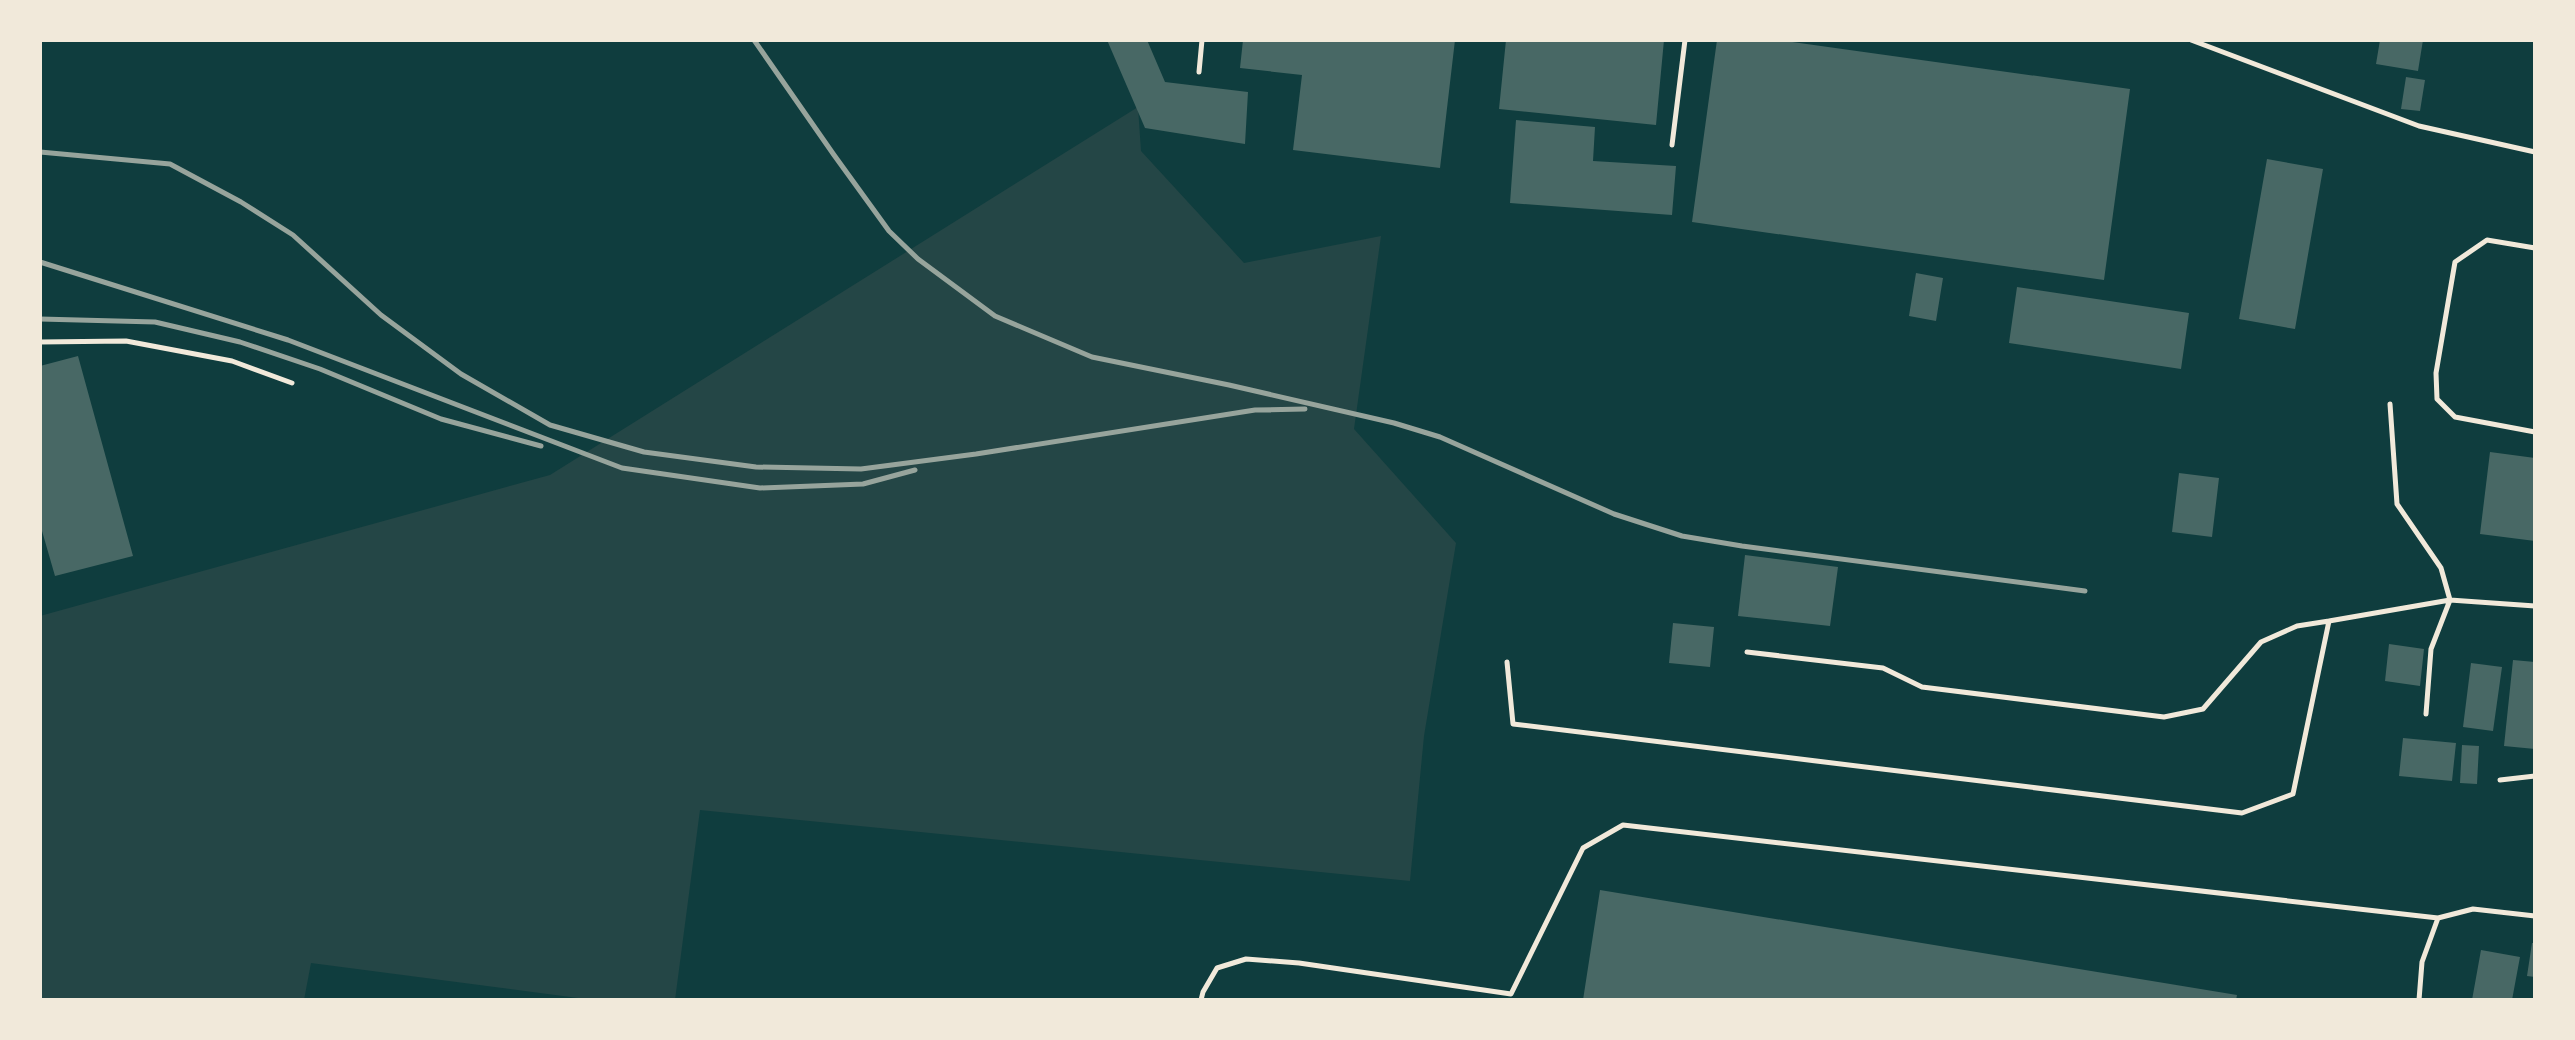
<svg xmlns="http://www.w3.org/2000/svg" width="2575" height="1040" viewBox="0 0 2575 1040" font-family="'Times New Roman',serif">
  <rect width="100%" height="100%" fill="#0f3d3e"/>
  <path fill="#244646" d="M1138,107l3,44 103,112 137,-27 -27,193 102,114 -32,193 -14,145 -710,-71 -25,190h-82l-282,-37 -7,37h-264v-384l510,-141z"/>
  <path fill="#486865" d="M1107,40h40l18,42 83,10 -3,52 -100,-16z
    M1243,40h212l-15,128 -147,-18 9,-75 -62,-7z
    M1506,40h158l-8,85 -157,-16z
    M1717,40h61l352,49 -26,191 -412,-58z
    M2380,40h43l-5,31 -42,-7z
    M2406,77l19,3 -5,31 -19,-2z
    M1516,120l79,7 -2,34 83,5 -4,49 -162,-12z
    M2267,159l56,10 -28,160 -56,-10z
    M1916,273l27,5 -7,43 -27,-5z
    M2017,287l172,26 -8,56 -172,-26z
    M78,356l55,200 -78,20 -15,-52v-158z
    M2490,452l45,6v83l-55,-7z
    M2179,473l40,5 -7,59 -40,-5z
    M1745,555l93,12 -8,59 -92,-10z
    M1673,623l41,4 -4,40 -41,-4z
    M2389,644l35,5 -4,37 -35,-5z
    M2513,660l22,2v87l-31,-3z
    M2471,663l31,4 -9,64 -30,-4z
    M2403,738l53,5 -4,38 -53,-5z
    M2462,745l17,1 -2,38 -17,-1z
    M1600,890l637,105 -1,5h-653z
    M2532,943h3v34l-8,-1z
    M2481,950l39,7 -8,43h-40z"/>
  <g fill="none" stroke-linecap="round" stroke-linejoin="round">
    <path stroke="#f1e9da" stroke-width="5" d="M2191,40l228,86 116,26
      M1199,72l3,-32
      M1672,145l13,-105
      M2535,248l-48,-8 -32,22 -19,111 1,26 18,18 80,15
      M40,342l86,-1 106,20 60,22
      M2390,404l7,100 44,64 9,32 -19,49 -5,65
      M1747,652l136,16 39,19 242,30 39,-8 58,-67 36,-16 32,-5
      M1507,662l6,62 729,89 51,-19 36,-173 121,-21 85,6
      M2500,780l35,-4
      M1201,1000l2,-8 14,-24 29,-9 53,4 212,31 72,-146 40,-23 815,93 35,-9 62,7
      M2419,1000l3,-38 16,-44"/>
    <path stroke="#97a49c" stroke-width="5" d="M754,40l80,115 55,76 29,28 77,57 97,41 137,28 165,38 46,14 174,77 68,22 60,10 343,45
      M40,152l130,12 71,38 52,33 88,80 80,59 89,51 94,27 112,15 105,2 115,-15 279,-44 50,-1
      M40,262l248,78 334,128 138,20 103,-4 52,-14
      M40,319l115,3 85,20 80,27 121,50 100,27"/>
  </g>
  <rect width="2575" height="1040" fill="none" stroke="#f1e9da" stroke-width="84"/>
</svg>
